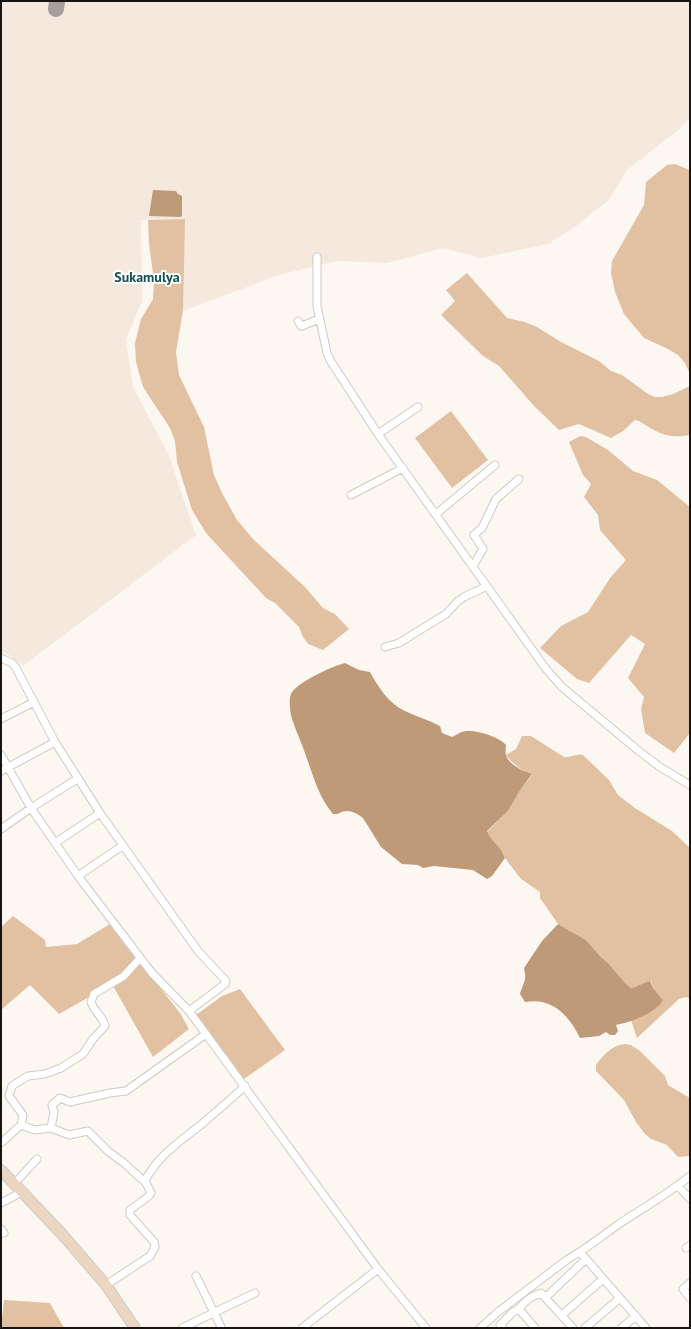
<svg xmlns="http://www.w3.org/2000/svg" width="691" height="1329" viewBox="0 0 691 1329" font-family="'PT Sans',sans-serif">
  <rect width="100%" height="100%" fill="#fdf7f2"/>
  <path fill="#f5e9de" d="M1,1h689v117l-13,13 -50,39 -18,30 -33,26 -28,18 -66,14 -39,-10 -56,15 -51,-2 -57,14 -96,36 -1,-34 3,-58 -44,1 1,81 -16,39 7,47 36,69 27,79 -173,131 -14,-11 -8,-3z"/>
  <path fill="#e2c1a2" d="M675,164l15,6v204l-5,-11 -7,-8 -10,-6 -24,-11 -20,-24 -9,-22 -4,-19 1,-12 32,-56 2,-23 21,-17z
    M185,219l-2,92 -7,41 3,23 25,52 10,48 8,18 15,27 17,20 51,47 18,21 12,6 14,15 -26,21 -15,-6 -5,-7 -4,-10 -24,-24 -9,-5 -60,-65 -14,-23 -15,-48 -2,-21 -5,-13 -27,-41 -7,-25 -1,-19 6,-24 12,-20 1,-18 -5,-37 -1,-24z
    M467,273l40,45 18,4 12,5 24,15 38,19 12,10 11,4 26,19 7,3h7l11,-3 17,-8v49c-23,4 -32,-2 -51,-14l-4,-1 -12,11 -12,7 -32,-14 -20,6 -25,-24 -35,-40 -16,-10 -42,-41 14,-14 -9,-11z
    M451,411l37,49 -36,28 -37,-50z
    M580,436l6,1 22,13 25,21 24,9 33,27v226l-16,20 -29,-20 -4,-24 3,-12 -16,-19 17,-34 -14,-9 -42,48 -12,-4 -37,-31 21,-22 27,-14 22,-34 16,-18 -26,-30 -2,-15 -14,-18 7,-13 -8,-9 -14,-33z
    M522,736h9l33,21c7,1 13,-4 19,-2l26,25 9,15 17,13 37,23 18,17v152l-3,-3 -8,2 -42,39 -6,-18 12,-4 20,-16 -10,-12 -2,-7c-8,1 -13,6 -20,7l-6,-5 -16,-19 -8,-7 -15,-17 -28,-16 -18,-26v-6l-19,-13 -16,-21 -2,-5 -14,-16 -2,-5 21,-21 11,-19 13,-17c-12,-6 -17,-9 -26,-20l10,-6z
    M13,916l32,24 1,7 31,-3 33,-20 70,89 9,16 -36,28 -41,-73 -53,30 -29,-29 -29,25v-83z
    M240,989l45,61 -41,29 -48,-64 26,-19z
    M625,1044l6,1 9,6 25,25 3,9 22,13v57l-1,1 -11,1 -11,-12 -16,-6 -6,-5 -9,-12 -12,-22 -28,-29v-6c7,-10 16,-20 29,-21z
    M4,1300l46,3 14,25h-63z"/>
  <path fill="#be9a79" d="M153,190l23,1 2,3 4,2v20l-2,1 -31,-1z
    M345,663l14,7 11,2c9,16 18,31 35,39 12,6 24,9 35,15l2,7 10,4c4,-2 10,-6 15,-6 10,-1 33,6 39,14 0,2 -1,7 0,10 3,10 17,16 26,19l-13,18 -11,19 -21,20c4,11 15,16 18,27l-13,18 -5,3 -14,-9 -39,-4 -11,2 -5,-3 -16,-1 -21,-17 -18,-29c-8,-6 -16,-10 -25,-4h-5c-14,-16 -20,-39 -27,-58 -4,-12 -10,-25 -14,-37 -2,-7 -4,-22 0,-27 8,-11 41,-26 53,-29z
    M558,924l28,16 15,17 8,7 16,19 6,5c7,-1 12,-6 19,-7l3,7 10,12c-8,14 -32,22 -47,25l2,6 -3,4h-5l-4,-3 -7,4 -19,2c-11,-22 -27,-41 -55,-36l-5,-8c1,-5 5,-12 5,-16 1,-3 -1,-7 -1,-10l18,-27z"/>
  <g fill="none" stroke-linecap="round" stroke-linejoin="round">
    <path stroke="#a5a09d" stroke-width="16" d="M56,9l1,-8"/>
    <defs>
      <path id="street" d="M317,257v49l10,47 3,7 48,74 168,235 16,18 78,65 20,15 30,18
        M298,321l3,5h1l17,-7
        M378,434l40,-27
        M351,495l52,-27
        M436,514l59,-49
        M473,566l10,-17 -9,-14 8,-7 14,-29 23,-20
        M385,647l14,-4 47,-29 11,-12 7,-5 23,-11
        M1,658l11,5 4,5 39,74 45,71 98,138 28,30 -1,3 -36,27
        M1,719l33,-17
        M1,755l30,53 47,68 74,97 37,38 189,258 48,59
        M1,771l54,-29
        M1,829l30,-21 46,-29
        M55,843l45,-30
        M78,876l44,-30
        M21,1125l14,5 16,-2 18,7 19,-4 21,21 15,11 22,20
        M51,1128l3,-16 -2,-7 8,-7 10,4 40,-9 16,-2 80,-57
        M1,1143l20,-18 2,-10 -14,-19 3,-10 16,-10 17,-2 16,-6 22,-14 10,-15 12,-13c-3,-12 -10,-12 -14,-24l3,-8 30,-18 16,-18
        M14,1184l23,-25
        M678,1186l12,13
        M1,1203l21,-11
        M1,1229l3,4
        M686,1248l4,-3
        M580,1252l66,76
        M196,1276l25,51
        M690,1283l-7,6 7,9
        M106,1285l44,-29 5,-9 -1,-5 -24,-27v-5l19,-14 2,-3 -6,-12c12,-25 37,-41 58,-58 14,-12 28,-24 42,-37
        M546,1297l40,-38
        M562,1315l41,-36
        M182,1328l73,-35
        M302,1328l76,-59
        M480,1328l18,-16 70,-53c18,-10 34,-23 51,-35 24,-16 49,-30 71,-48
        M503,1328l-3,-3 13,-13 6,-3
        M535,1328l-16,-19c5,-8 13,-13 22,-16l32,35
        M585,1328l35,-30
        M621,1328l15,-12"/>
      <path id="secondary" d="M1,1170l60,63 45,52 29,43"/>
    </defs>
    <use href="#street" stroke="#d0cac5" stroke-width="9"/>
    <use href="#secondary" stroke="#d0cac5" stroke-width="12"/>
    <use href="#street" stroke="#fff" stroke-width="7"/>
    <use href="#secondary" stroke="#ebd7c1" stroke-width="10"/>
  </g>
  <g text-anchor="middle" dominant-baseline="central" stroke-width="4" stroke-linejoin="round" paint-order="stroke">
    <g font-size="14" font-weight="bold" fill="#13504f" stroke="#fff">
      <text x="147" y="277">Sukamulya</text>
    </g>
  </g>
  <rect width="691" height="1329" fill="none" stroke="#171513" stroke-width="4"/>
</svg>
